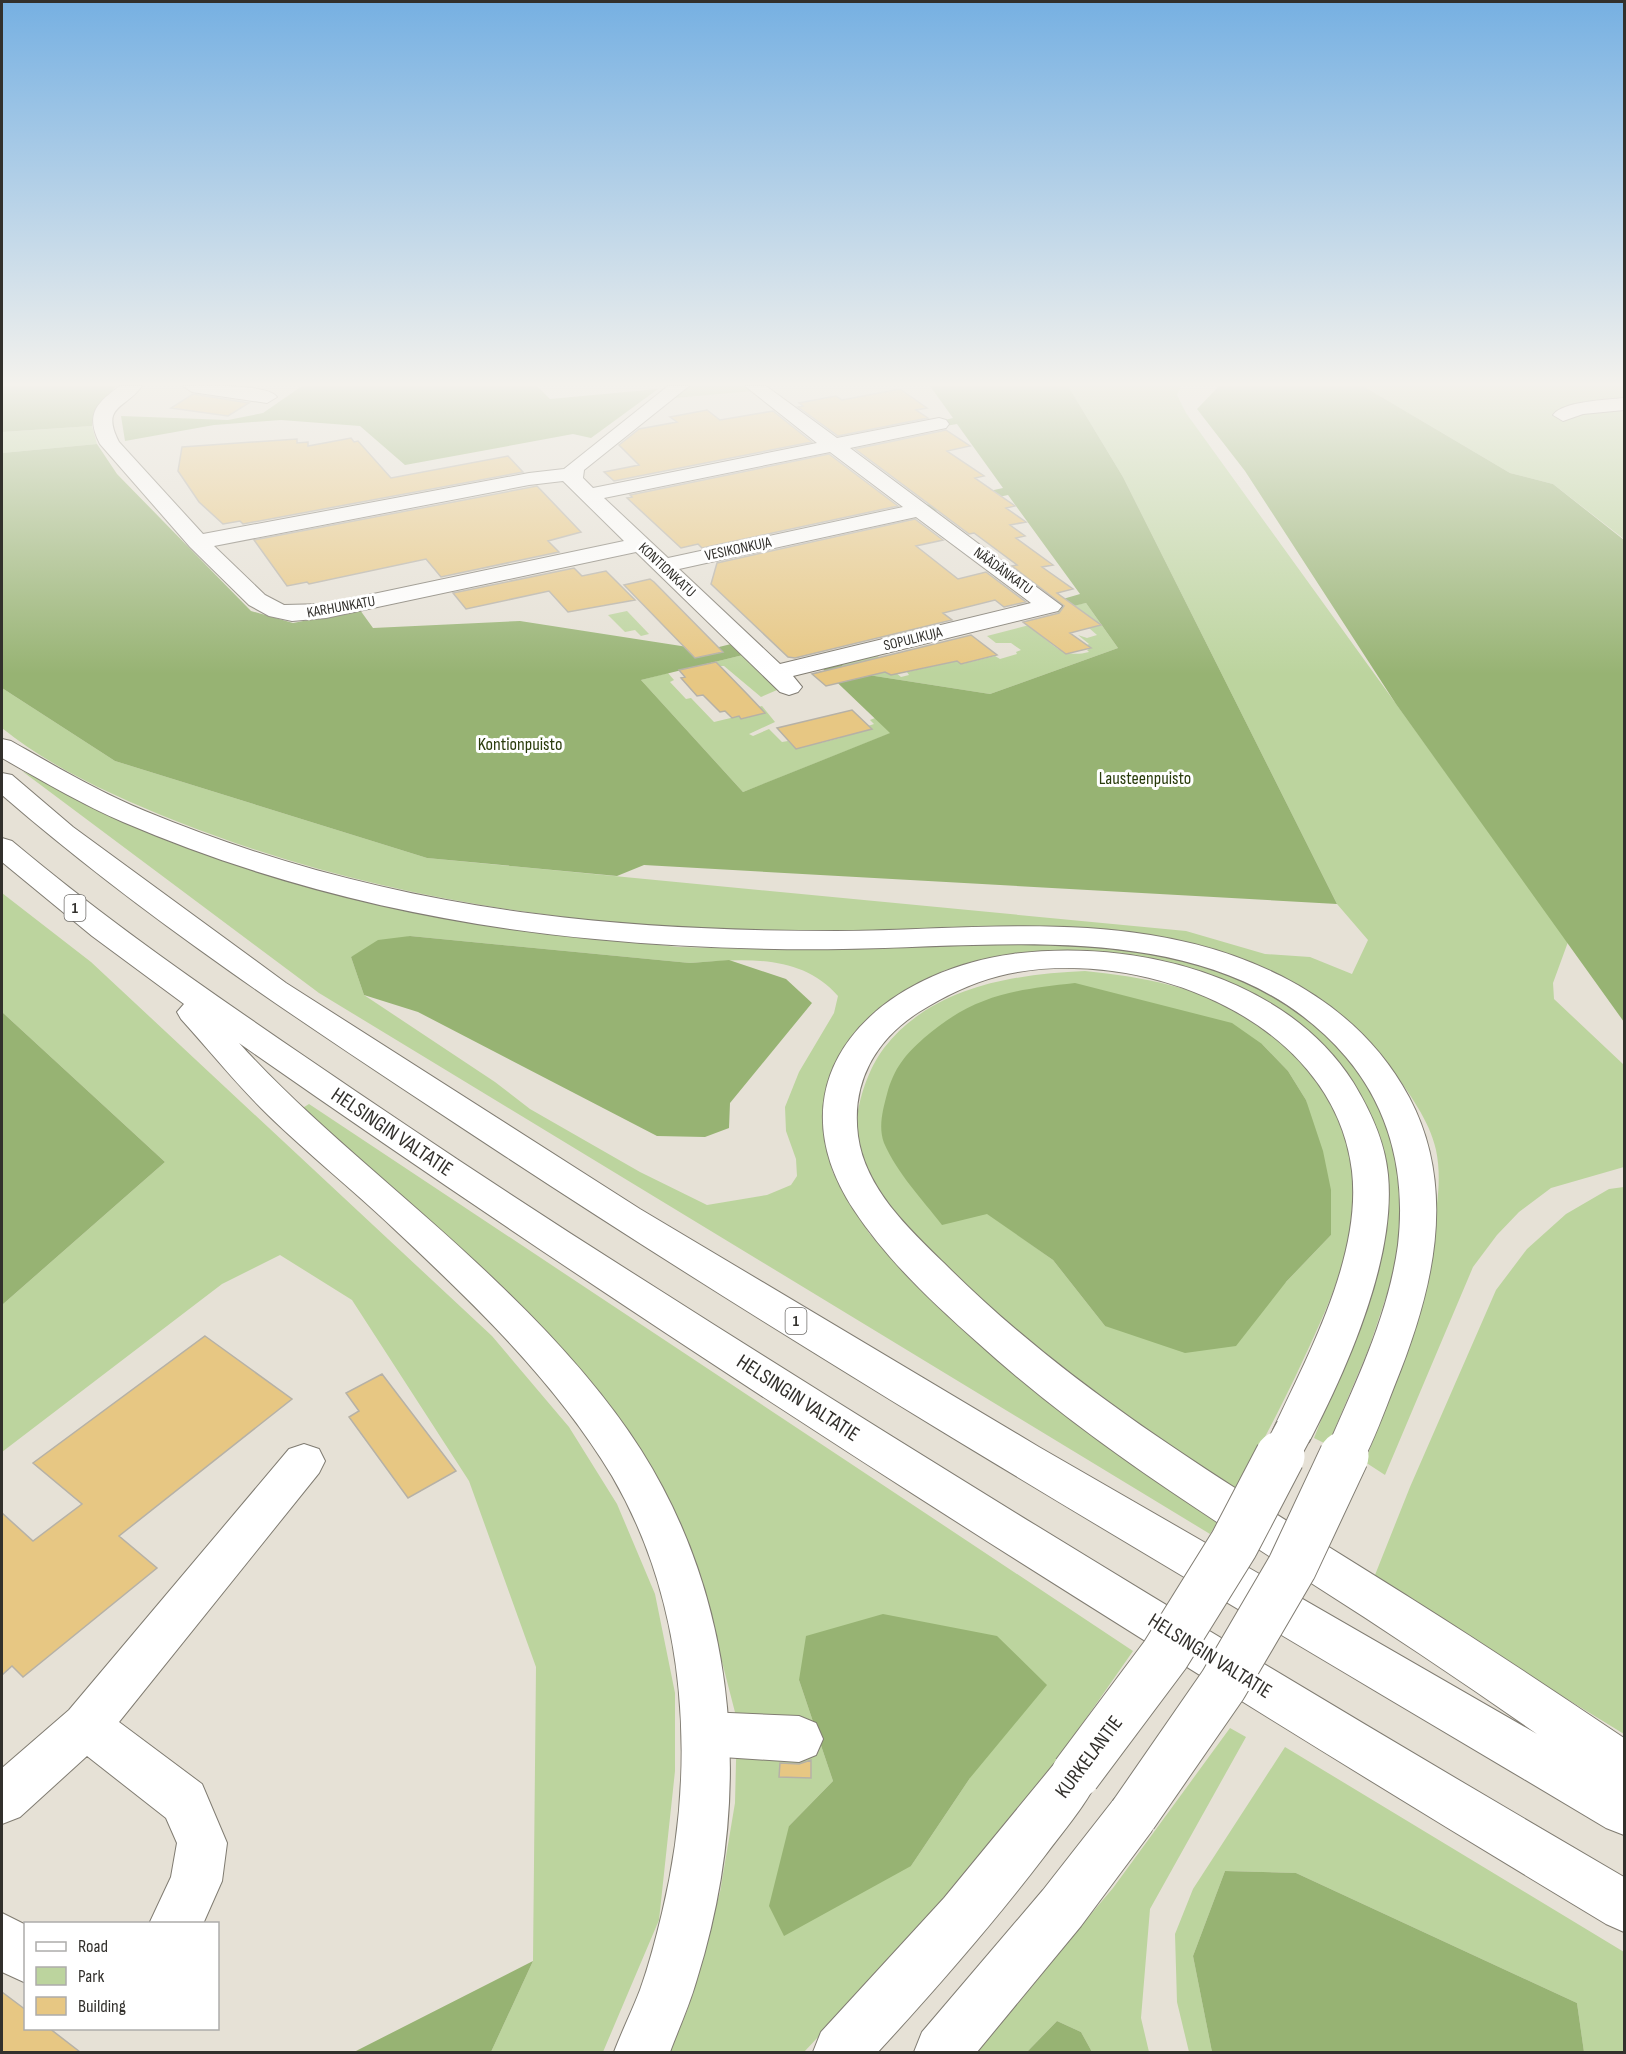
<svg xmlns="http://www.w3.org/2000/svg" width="1626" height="2054" viewBox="0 0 1626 2054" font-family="'Sofia Sans Condensed',sans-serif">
  <rect width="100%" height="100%" fill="#e6e1d6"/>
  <path fill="#bcd49e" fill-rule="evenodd" d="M688,386h56l9,5 -79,7z
    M1068,386h113l-4,9 9,18 382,529 -15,41 1,16 70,66v102l-73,21 -32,24 -22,23 -24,32 -88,208 -20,-13c29,-77 54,-145 67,-227 5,-28 10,-56 4,-85 -6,-29 -28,-58 -45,-82 -27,-38 -60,-64 -100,-86 -128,-69 -267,-55 -407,-52 -96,1 -190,0 -285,-9 -145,-15 -287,-46 -423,-100 -60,-24 -123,-52 -174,-93v-40l113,73 312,97 759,73 79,23 45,3 42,17 16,-34 -31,-36 -214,-427z
    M1363,386h261v153l-71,-55 -43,-11z
    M92,426l5,18 -95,9v-21z
    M1059,603l6,4 21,-4 32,45 -128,46 -141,-22 -9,-9 35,-9 4,3 -13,4 13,12h17l5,4 8,-2 -2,-3 50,-11 5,3 33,-8 5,3 17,-5 -1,-2 5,-2 -10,-7h-15l-9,-7 65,-17 -19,10c21,16 29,30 56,23l-2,-2 4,-2 -4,-3 2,-1 -11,-9 9,3 10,-3 -8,-7 12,-3 -16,-12 -25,1 -8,-5z
    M627,611l1,1 21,22 -8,2 -6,-6 -10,2 -17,-17z
    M743,655l34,35 -16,7 -37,-31h-11l-3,-3z
    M668,673l6,7 -4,2 16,17 5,-1 23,24 25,-6 2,3 12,-3 1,-8 8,-2 13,16 -26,12 4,2 16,-7 13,13 6,-1 8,8 11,-3 9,-7 4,4 20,-5 8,-7 3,3 20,-5 -3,-3 6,-2 -4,-4 5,-2 16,15 -148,59 -102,-112z
    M22,771l89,43 106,44 83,25 236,49 142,15 137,3 248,-8 116,15 58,19 43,22 74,59 40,66 12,88 -12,62 -25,75 -41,97 -14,-7 39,-98 22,-215 -17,-34 -26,-34 -153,-91 -194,-5 -40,9 -32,17 -82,87 -8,30 1,28 9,41 36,60 44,50 132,110 174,127 -9,14 -891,-541zM410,936l280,27c52,-4 111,-10 148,33l-4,17 -35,59 -14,35 1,24 10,28 1,17 -6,9 -24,10 -60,10 -67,-33 -110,-63 -35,-27 -131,-87 -13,-38z
    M2,893l89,69 401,374 77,91 48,77 38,90 20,99v78l-16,149 -56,132h-112l42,-91 3,-294 -67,-186 -117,-181 -72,-45 -58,29 -220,168v-147l163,-143 -163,-150z
    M1085,971c80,8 160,26 216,89 17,19 34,40 44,63 4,8 4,18 6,27 14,74 -16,142 -47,208 -21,46 -44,89 -68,133 -68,-44 -139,-88 -201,-141 -22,-19 -42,-39 -64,-58 -41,-38 -102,-92 -113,-150 -6,-28 9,-72 26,-94 47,-61 129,-74 201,-77zM1262,1044l26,27 18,29 25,135 -45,47 -181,44 -52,-66 -66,-47z
    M309,1104l824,547 -140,201 -189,200h-135l18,-41 33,-119 15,-89 2,-83 -34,-132 -43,-100 -359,-379zM799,1680l171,98 -59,88 -122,-40 44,-45z
    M1624,1187v547l-251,-154 37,-93 86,-197 31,-41 39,-35 43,-25z
    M1230,1728l16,9 -96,172 -9,109 8,34h-57l-11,-20 -24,-11 -30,31h-53l139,-164z
    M1285,1747l339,205v100h-40l-7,-49 -281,-130 -71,-2 -32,85 19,96h-23l-12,-50 -2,-68 18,-45z"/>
  <path fill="#97b373" d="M2,386h114l-22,28 -2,12 -90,6z
    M302,386h235l13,13 108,-10 -67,49 -18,-4 -168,31 -45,-39 -79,-6 -67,5 -89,16 -4,-25 107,4 35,-7z
    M930,386h138l55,91 214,427 -693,-39 -27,11 -190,-18 -312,-97 -113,-73v-235l95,-9 20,30 134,137 42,12 67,-13 13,18 147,-7 187,29 24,-6 12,11 -102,25 102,112 147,-59 -69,-66 19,-4 9,9 141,22 128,-46 -32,-45 -21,5 -9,-7 24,-7 -72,-99 -74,16 -8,-6 77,-17 -46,-64 -23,4 -7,-4 26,-6z
    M1219,386h144l147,87 43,11 71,56v482l-228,-318 -151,-233 -48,-62z
    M410,936l280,27 39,-3 57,19 26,24 -82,100 -1,25 -24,9 -48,-1 -239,-124 -54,-17 -13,-38 27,-17z
    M1075,983l157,40 30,21 26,27 18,29 17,51 8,39v45l-45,47 -50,64 -51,7 -80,-27 -52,-66 -66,-46 -45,11c-20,-26 -45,-52 -58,-82 -6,-16 -1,-34 3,-49 7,-26 18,-39 37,-56 50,-43 88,-48 151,-55z
    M2,1012l163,150 -163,143z
    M883,1614l114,22 50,49 -77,93 -59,88 -127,70 -15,-30 20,-80 44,-45 -34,-101 7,-44z
    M1225,1871l71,2 281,130 7,49h-372l-19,-96z
    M533,1961l-42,91h-137z
    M1057,2021l24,11 11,20h-65z"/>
  <path fill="#e7c783" stroke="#b6b1a6" stroke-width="1.5" d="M900,389l27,19 -11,2 12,8 -90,18 -40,-29 5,-1 -4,-3 37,-7 6,4z
    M193,394l56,9 -21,13 -57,-8z
    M707,410l13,10 53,-9 39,31 -198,39 -10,-9 35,-7 -20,-20 20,-16 38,-7 -7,-5z
    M946,430l24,16 -23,5 37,25 -9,2 40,28 -9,2 20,14 -16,3 15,11 -9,2 37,27 -11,2 31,22 -16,4 44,32 -31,8 21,15 -25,6 -43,-32 36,-9 5,-7 -52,-40 5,-1 -43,-32 -5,1 -114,-85z
    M351,438l3,4 4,-1 33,37 117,-22 15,16 -280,52 -3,-3 -17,3 -24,-22 -21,-31 4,-24 115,-8v4l11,-1v4z
    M829,454l69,52 -196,42 -4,-4 -17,4 -54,-50 5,-1 -2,-2z
    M537,486l44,46 -33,9 11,11 -118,25 -15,-18 -117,25 -2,-2 -20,4 -33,-46z
    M915,519l28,21 -27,6 42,33 28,-7 40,30 -22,5 -9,-7 -52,13 9,7 -157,38 -7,-1 -77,-73 6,-21z
    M574,568l8,8 24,-5 29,29 -67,12 -19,-21 -83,18 -13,-16z
    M650,579l4,3 69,70 -28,6 -71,-73z
    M971,635l26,20 -36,9 -4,-3 -66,14 -6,-3 -59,14 -14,-12z
    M716,662l33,34 16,17 -24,6 -2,-3 -7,2 -7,-7 -5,1 -17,-17 -6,1 -16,-18 4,-1 -6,-7z
    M852,710l20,19 -76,20 -19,-21z
    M205,1336l87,63 -173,137 38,32 -134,109 -11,-11 -10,9v-162l31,28 49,-37 -49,-41z
    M382,1374l74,97 -48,27 -59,-81 10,-6 -13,-18z
    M811,1760v18l-32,-1 1,-14 19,1z
    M2,1992l24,18v18h23l31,24h-78z"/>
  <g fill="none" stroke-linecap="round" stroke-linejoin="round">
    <defs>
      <path id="minor" d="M120,386h22c-16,23 -42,19 -23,56l84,92 326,-61 35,-4 104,-83h21l-105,84 -1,8 10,10 224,-45 -72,-57h21l71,52 102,-20 7,2 3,4 -3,4 -96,20 212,158 -4,5 -265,65 9,11 -4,5 -9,3 -9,-3 -144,-140 -310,66 -34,3 -23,-5 -20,-11 -59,-58 -90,-103c-15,-29 -4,-41 20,-58zM830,452l73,55 -235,51 -64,-60zM563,481l61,60 -298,63 -42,1 -19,-10 -51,-49 315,-61zM916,517l115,86 -251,61 -101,-95z
        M183,386c18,0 84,-3 94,11l-10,6 -75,-11z
        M1624,398v12l-41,4 -20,7 -10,-6c10,-14 54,-15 71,-17z
        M304,1444l15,5 6,12 -6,12 -200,249 83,62 25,59 -5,38 -19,43h-54l22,-47 6,-34 -11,-25 -79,-62 -67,61 -18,7v-56l67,-58 220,-261z
        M707,1712l92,4 17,7 7,16 -7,16 -17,7 -92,-6 -17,-6 -7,-16 7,-16z
        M2,1913l24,12v58l-24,-11z"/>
      <path id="highway" d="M2,739l9,2c44,25 88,51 134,70 125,52 257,86 391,103 99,13 200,17 301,17 148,-1 306,-25 444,45 55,28 99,67 128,121 50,94 23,197 -15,290 -10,26 -20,53 -33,78l-15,5 -15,-5 -6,-12c29,-67 63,-135 73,-208 8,-69 -7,-135 -52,-188 -122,-143 -337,-110 -503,-108 -83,1 -166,-2 -248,-10 -161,-15 -323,-53 -472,-117 -42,-18 -82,-42 -121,-64z
        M2,773l10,2 61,52 213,156 354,226 399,238 498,287c-74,-52 -149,-102 -226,-151 -115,-74 -232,-148 -334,-241 -44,-39 -90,-82 -123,-132 -88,-134 25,-238 159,-256 119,-16 272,21 340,128 17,28 32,59 35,93 8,83 -41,194 -79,267l-15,5 -15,-5 -6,-12c35,-75 89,-174 79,-259 -18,-154 -218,-229 -353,-195 -28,7 -56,21 -80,36 -44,28 -68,71 -61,124 7,52 50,92 86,127 136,137 305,233 468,336 72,45 142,92 212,139v97l-18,-7c-368,-220 -740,-435 -1098,-670 -173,-114 -349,-227 -506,-363z
        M2,838l10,3c94,79 194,148 295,217 117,80 235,158 354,233 317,202 639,397 963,586v55l-18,-8c-464,-280 -923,-570 -1367,-881 80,88 176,159 261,242 52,50 102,104 141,165 100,158 111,353 56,529 -7,25 -18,49 -27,73h-56c8,-21 18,-41 26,-62 9,-25 16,-52 22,-77 35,-145 26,-307 -50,-437 -57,-95 -140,-174 -220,-249 -40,-38 -84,-73 -124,-112 -31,-30 -58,-64 -87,-96l-4,-7 7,-8 -92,-68 -90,-74z
        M1076,1751l17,7 8,16c-14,30 -37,56 -57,83 -52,68 -108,132 -166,195h-65l8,-20 123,-134 115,-140z
        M1133,1791l18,7 7,17 -7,17 -70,94 -104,126h-63l8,-20 121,-142 72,-92z"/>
    </defs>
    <use href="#minor" stroke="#807c72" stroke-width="2"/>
    <use href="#highway" stroke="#807c72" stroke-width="2"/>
    <use href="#minor" fill="#fff" fill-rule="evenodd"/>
    <use href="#highway" fill="#fff" fill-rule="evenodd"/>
    <defs>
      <path id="highway-bridge-far1" d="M1279,1458l15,-28
        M1344,1458l2,-5"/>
      <path id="highway-bridge" d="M1076,1774l89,-119 69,-111 46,-88
        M1133,1815l90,-130 69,-118 52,-111"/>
    </defs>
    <use href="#highway-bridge-far1" stroke="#807c72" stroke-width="39" stroke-linecap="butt"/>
    <use href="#highway-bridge" stroke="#807c72" stroke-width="51" stroke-linecap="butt"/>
    <use href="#highway-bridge-far1" stroke="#fff" stroke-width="37"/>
    <use href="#highway-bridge" stroke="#fff" stroke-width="49"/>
  </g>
  <linearGradient id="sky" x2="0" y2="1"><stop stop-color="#76b0e2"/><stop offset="0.57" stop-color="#f4f2ed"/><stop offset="1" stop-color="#f4f2ed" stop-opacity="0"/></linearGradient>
  <rect width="1626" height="674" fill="url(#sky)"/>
  <g text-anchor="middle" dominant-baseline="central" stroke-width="6" stroke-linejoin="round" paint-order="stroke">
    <g font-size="15" fill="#32302c" stroke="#fff">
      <text transform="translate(738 549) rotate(-12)">VESIKONKUJA</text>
      <text transform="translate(667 570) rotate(43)">KONTIONKATU</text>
      <text transform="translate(1003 571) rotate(36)">NÄÄDÄNKATU</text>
      <text transform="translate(341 607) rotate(-10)">KARHUNKATU</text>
      <text transform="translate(913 639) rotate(-14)">SOPULIKUJA</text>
    </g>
    <g fill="#fff" stroke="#706e6b" stroke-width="1.5">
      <rect x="64.5" y="895" width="21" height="26" rx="4.5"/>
      <rect x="785.5" y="1308" width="21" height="26" rx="4.5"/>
    </g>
    <g font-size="16" font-weight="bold" fill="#32302c">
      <text x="75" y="908">1</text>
      <text x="796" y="1321">1</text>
    </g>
    <g font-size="18" fill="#2a3c0c" stroke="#fff">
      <text x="520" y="744">Kontionpuisto</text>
      <text x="1145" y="778">Lausteenpuisto</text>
    </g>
    <g font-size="21" fill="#32302c" stroke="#fff">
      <text transform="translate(392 1132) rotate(34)">HELSINGIN VALTATIE</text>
      <text transform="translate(798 1398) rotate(33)">HELSINGIN VALTATIE</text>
      <text transform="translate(1210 1656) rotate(32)">HELSINGIN VALTATIE</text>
      <text transform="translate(1089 1757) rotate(-53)">KURKELANTIE</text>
    </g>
  </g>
  <rect width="1626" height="2054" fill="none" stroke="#32302c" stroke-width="6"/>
  <rect x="24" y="1922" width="195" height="108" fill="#ffffff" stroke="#adacab" stroke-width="1.5"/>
  <rect x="36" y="1942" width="30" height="9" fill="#ffffff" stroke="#adacab" stroke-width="1.5"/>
  <text x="78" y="1952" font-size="18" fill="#32302c">Road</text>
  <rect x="36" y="1967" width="30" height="18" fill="#bcd49e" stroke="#adacab" stroke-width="1.5"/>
  <text x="78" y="1982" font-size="18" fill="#32302c">Park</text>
  <rect x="36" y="1997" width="30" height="18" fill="#e7c783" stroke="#adacab" stroke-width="1.5"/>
  <text x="78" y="2012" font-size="18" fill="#32302c">Building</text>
</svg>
